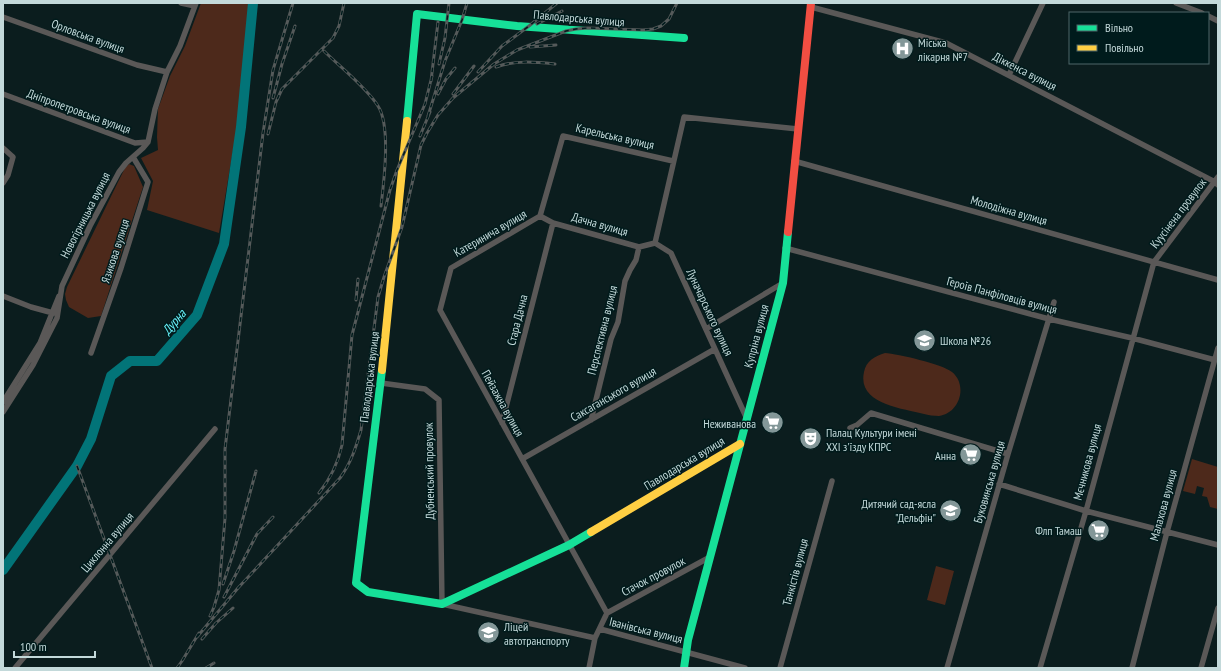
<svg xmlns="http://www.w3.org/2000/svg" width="1221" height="671" viewBox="0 0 1221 671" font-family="'PT Sans Narrow',sans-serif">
  <rect width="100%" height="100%" fill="#0b1d1e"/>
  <path fill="#4d291b" d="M201,3h57l-39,230 -72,-23 6,-29 -12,-23 17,-8 -1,-13 1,-28 12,-33 15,-30z
    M129,164l5,2 9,21 -42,129 -13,2 -19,-11 -3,-7 -1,-6 2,-7 51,-105 7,-14z
    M885,353c13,1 57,11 67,19 16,13 8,41 -13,44 -5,0 -11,-1 -15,-2 -22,-6 -67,-10 -60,-42 2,-11 11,-16 21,-19z
    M1192,459l26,8v42l-8,-2 -3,-10 -5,-1 2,-8 -7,-2 -2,8 -12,-3z
    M936,566l18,5 -9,34 -18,-5z"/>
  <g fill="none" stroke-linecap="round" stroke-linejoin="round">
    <path stroke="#027478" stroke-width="10" d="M3,570l74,-104 14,-27 20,-63 19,-15h27l40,-46 27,-71 17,-117 12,-124"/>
    <path stroke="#5a5857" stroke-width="5.5" d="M181,3l14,3
      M1176,3l26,10
      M811,7l135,36 269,139 3,3
      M1208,16l10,5
      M3,17l134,48 30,7
      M1009,75l34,-72
      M3,94l132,49 13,-1
      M3,148l10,9 -5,18 -5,8
      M794,161l424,119
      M540,216l-89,52 -11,42 167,303 -12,25 -6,30
      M540,216l23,-80 110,25
      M540,216l13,7 86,24 16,-4
      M655,243l29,-126 114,12
      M655,243l16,10 76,166
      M785,248l264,71 83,19 83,22
      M3,296l28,11 22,6
      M706,329l77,-46
      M91,353l30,-85 27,-86 -15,-25
      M381,383l44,6 14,11 3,204 153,34
      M3,402l37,-59 19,-47
      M3,412l30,-47 24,-47 5,-32 28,-60 29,-54 7,-9 17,-15 5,-6 7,-33 12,-37 13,-26 16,-43
      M591,420l20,-81 7,-17 7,-41 5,-11 6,-10 3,-13
      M502,423l51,-200
      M850,428l7,-3 14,-12 137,41
      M522,459l193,-110
      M999,484l87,27 132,34
      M607,613l103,-56
      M600,629l145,39
      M15,668l200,-239
      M780,668l52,-187
      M947,668l61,-214 46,-152
      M1040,668l46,-157 68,-249 64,-85
      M1132,668l35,-136 51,-184
      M1201,668l17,-60"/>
    <path stroke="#16e098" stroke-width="8" d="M407,121l10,-107 100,12 167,12
      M382,370l-26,213 12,9 74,12 127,-59 22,-13
      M684,668l4,-28 95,-357 5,-51"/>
    <path stroke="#ffcf43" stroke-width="8" d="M382,370l25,-249
      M591,532l149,-88"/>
    <path stroke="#f24e42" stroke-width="8" d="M788,232l23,-229"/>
    <defs>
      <path id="rail" d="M537,24l25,-13
        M530,47l26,-2
        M324,51c16,16 42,36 54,55 13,20 6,75 3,100
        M439,64l6,-26 4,-35
        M496,67c19,-7 39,-5 59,-3
        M478,72l24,-26 27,-20 28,-23
        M431,81l7,-59
        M438,94l8,-15 9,-11
        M453,94l21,-28
        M273,98l9,-34 13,-38
        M428,116l17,-55 17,-41 5,-17
        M268,134l8,-32 6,-13 51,-51 6,-12 5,-23
        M420,136l10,-24
        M356,300l2,-21
        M77,466l75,202
        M319,493c12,-15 19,-30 23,-48l10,-110 38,-145 7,-20 28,-66 7,-28
        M223,584l11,-33 22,-80
        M224,597l33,-63 16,-17
        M210,616l4,-9 5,-17 6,-72v-69l38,-316 10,-63 20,-67
        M197,637l41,-49 102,-110c11,-15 16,-31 21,-48l17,-133 6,-20 18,-50 19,-82 6,-12 11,-18 15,-17 41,-34 23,-14 49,-19 10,-2 12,-1 55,2 10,-1 8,-3 8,-7 8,-16
        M202,639l14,-16 17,-15
        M177,668l5,-7 17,-28
        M206,668l8,-5"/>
    </defs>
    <use href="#rail" stroke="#555a5a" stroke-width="3"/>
    <use href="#rail" stroke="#001b1c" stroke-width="1.5" stroke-dasharray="4.5" stroke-linecap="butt"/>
  </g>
  <defs>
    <symbol id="hospital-disc" viewBox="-11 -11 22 22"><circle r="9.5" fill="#839798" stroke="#001b1c"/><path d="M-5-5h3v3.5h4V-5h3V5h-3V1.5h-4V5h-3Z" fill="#fff"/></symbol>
    <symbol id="school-disc" viewBox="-11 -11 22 22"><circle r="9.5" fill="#839798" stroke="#001b1c"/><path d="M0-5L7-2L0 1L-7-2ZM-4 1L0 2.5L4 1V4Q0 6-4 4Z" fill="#fff"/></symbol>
    <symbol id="supermarket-disc" viewBox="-11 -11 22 22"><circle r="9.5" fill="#839798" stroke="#001b1c"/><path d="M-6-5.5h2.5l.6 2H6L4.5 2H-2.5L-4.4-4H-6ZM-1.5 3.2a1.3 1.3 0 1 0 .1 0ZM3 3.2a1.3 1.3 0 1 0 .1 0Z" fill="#fff"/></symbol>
    <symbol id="theatre-disc" viewBox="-11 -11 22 22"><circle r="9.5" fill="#839798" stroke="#001b1c"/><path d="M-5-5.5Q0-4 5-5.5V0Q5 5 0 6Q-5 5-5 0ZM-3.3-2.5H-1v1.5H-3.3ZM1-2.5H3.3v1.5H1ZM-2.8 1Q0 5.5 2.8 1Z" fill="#fff"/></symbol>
    <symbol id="university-disc" viewBox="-11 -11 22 22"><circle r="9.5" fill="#839798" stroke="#001b1c"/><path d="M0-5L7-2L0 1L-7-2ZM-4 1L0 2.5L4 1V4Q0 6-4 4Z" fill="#fff"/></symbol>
  </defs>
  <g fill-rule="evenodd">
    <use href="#hospital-disc" x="890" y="36" width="25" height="25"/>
    <use href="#school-disc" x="912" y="328" width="25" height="25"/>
    <use href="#supermarket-disc" x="760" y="410" width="25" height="25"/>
    <use href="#theatre-disc" x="798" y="426" width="25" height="25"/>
    <use href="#supermarket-disc" x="958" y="442" width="25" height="25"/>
    <use href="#school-disc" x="938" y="498" width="25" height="25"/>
    <use href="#supermarket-disc" x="1086" y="518" width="25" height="25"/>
    <use href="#university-disc" x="476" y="620" width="25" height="25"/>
  </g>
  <g text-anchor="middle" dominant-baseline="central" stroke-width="3" stroke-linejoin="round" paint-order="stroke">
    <g font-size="12" fill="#c3d9da" stroke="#001b1c">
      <text transform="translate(579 18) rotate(5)">Павлодарська вулиця</text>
      <text transform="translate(88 36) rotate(20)">Орловська вулиця</text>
      <text transform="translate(1025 71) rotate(27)">Діккенса вулиця</text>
      <text transform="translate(79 111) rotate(20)">Дніпропетровська вулиця</text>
      <text transform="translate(615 136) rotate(13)">Карельська вулиця</text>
      <text transform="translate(1009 210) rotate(16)">Молодіжна вулиця</text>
      <text transform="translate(1178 213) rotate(-53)">Куусінена провулок</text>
      <text transform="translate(85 215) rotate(-63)">Новогірницька вулиця</text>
      <text transform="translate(600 224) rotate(16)">Дачна вулиця</text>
      <text transform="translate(490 233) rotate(-30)">Катеринича вулиця</text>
      <text transform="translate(115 251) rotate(-72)">Язикова вулиця</text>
      <text transform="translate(1002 295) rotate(15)">Героїв Панфіловців вулиця</text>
      <text transform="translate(710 312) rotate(65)">Луначарського вулиця</text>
      <text transform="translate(517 320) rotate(-76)">Стара Дачна</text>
      <text transform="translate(602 330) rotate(-76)">Перспективна вулиця</text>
      <text transform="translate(756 336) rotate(-75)">Купріна вулиця</text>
      <text transform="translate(369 377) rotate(-83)">Павлодарська вулиця</text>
      <text transform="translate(613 394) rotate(-30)">Саксаганського вулиця</text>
      <text transform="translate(503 403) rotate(61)">Пейзажна вулиця</text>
      <text transform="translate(1087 462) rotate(-75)">Мєчникова вулиця</text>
      <text transform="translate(684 463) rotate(-31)">Павлодарська вулиця</text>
      <text transform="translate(429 471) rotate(-91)">Дубненський провулок</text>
      <text transform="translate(989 482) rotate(-74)">Буковинська вулиця</text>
      <text transform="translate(1163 505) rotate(-75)">Малахова вулиця</text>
      <text transform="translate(107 542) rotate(-50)">Циклонна вулиця</text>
      <text transform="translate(795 572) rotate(-75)">Танкістів вулиця</text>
      <text transform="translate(653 576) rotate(-28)">Стачок провулок</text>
      <text transform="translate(646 630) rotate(14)">Іванівська вулиця</text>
    </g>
    <g font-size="12" fill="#c3d9da" stroke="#001b1c" text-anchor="start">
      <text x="918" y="42">Міська<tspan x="918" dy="14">лікарня №7</tspan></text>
      <text x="940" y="340">Школа №26</text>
      <text x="756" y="423" text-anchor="end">Неживанова</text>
      <text x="826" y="432">Палац Культури імені<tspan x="826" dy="14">XXI з'їзду КПРС</tspan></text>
      <text x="956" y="455" text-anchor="end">Анна</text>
      <text x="936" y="503" text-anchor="end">Дитячий сад-ясла<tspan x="936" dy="14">"Дельфін"</tspan></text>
      <text x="1082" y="530" text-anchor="end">Флп Тамаш</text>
      <text x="504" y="626">Ліцей<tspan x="504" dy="14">автотранспорту</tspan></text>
    </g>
    <g font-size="13" font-style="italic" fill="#68f4fb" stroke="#001b1c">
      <text transform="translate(174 322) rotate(-49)">Дурна</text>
    </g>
  </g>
  <rect width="1221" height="671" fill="none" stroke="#c3d9da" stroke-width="8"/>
  <rect x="1069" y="12" width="140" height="52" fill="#001b1c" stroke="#4e6768"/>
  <rect x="1077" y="25" width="20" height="6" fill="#16e098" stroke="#4e6768"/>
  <text x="1105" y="32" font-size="12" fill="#c3d9da">Вільно</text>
  <rect x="1077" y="45" width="20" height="6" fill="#ffcf43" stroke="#4e6768"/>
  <text x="1105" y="52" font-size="12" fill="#c3d9da">Повільно</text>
  <path d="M14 651v6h81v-6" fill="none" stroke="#c3d9da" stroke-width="2"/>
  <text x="20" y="651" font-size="12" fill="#c3d9da" stroke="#001b1c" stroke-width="3" paint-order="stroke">100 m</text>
</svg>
